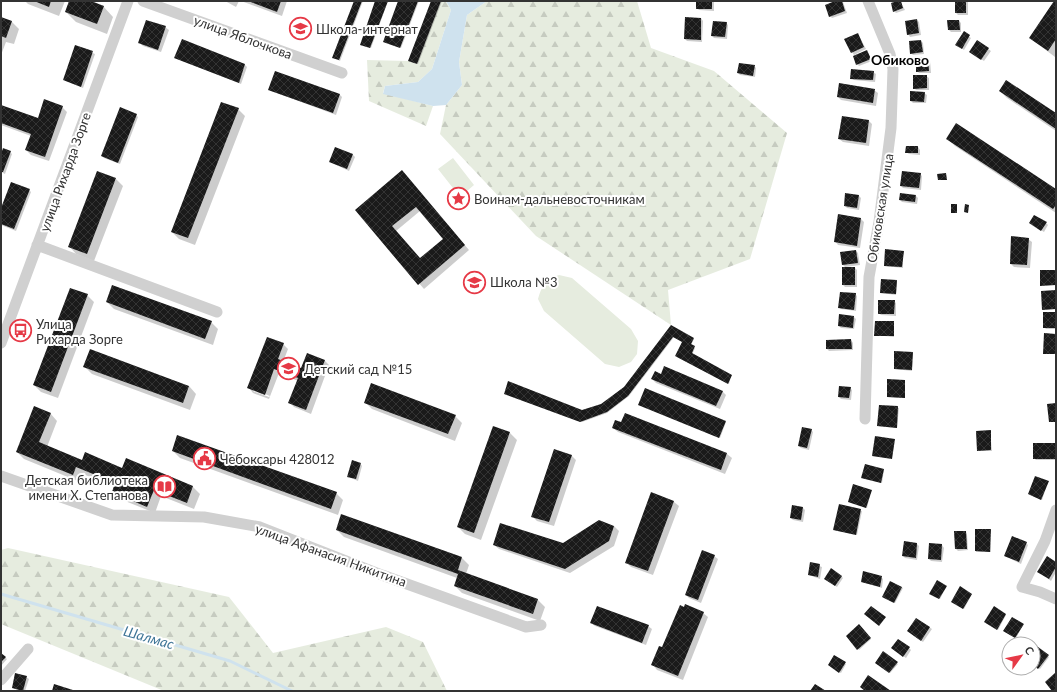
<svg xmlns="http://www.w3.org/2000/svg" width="1057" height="692" viewBox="0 0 1057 692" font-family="Lato,sans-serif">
  <defs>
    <pattern id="forest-firs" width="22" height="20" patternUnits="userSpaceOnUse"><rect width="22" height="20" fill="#e6ecdf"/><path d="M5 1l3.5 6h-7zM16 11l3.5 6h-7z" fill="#c6cbc0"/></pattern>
    <pattern id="building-cross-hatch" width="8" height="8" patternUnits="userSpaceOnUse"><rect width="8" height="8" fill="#1a1a1a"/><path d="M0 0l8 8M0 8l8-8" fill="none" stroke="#333"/></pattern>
  </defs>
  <rect width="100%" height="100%" fill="#fff"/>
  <path fill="#e6ecdf" d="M453,158l21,27 -14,12 -22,-28z
    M559,275l13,3 59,51 7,12 -1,13 -6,8 -12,5 -14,-3 -61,-53 -6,-12c3,-12 9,-21 21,-24z"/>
  <path fill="url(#forest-firs)" d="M441,1h5l5,9 -19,59 -14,13 -33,4 -2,7 50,13 -7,20 -57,-25 -2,-41 41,1 9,3z
    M487,1h150l14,47 63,23 73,62 -37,126 -82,31 3,35 -135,-89 -96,-102 6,-29 16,-20 -3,-23 8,-47z
    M8,548l221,49 44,56 113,-26 37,15 24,49h-283l-163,-67v-74z"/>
  <path fill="#cfe2ee" d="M446,1h41l-20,14 -8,47 3,23 -16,20 -13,1 -50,-12 2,-8 33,-4 14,-13 19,-59z"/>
  <path fill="#0003" fill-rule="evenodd" d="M25,1h40l-6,15 -31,-12z
    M70,1h18l15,5 10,11 -6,17 -31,-12 -10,-10z
    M225,1h14l-3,6z
    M241,1h46l-5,15z
    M355,1h8l-23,60 -6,-3z
    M376,1h12l-17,47 -9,-3z
    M399,1h20l-18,47 -16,-6z
    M432,1h10l-24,63 -9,-3z
    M697,1h17v10l-15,-1 -2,-2z
    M838,1l5,1 4,11 -15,5 -2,-2z
    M900,1l5,9 -9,3 -2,-2z
    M956,1l12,1v13h-10l-2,-2z
    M1055,1h1l-1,56 -25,-19z
    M1,18l11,4 7,7 -5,15 -8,-2 -5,13z
    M686,18h15l2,3 -1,21 -15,-1 -2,-2z
    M917,20l2,2 2,13 -11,2 -2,-3z
    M959,21l2,2v9h-10l-2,-2z
    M726,23l2,2 -1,14 -13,-1 -2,-2z
    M165,27l4,3 -8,22 -18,-6 -3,-3z
    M964,33l7,5 -7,12 -7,-5z
    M858,34l8,15 -12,6 -2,-3z
    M921,41l2,2 1,11 -11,1 -2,-2z
    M977,41l14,10 -7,10 -12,-8z
    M75,46l20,8 -12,34 -19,-8z
    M867,52l5,9 -13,5 -2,-2z
    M175,58l70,7 2,2 -6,17z
    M928,58l2,2 1,13h-12l-2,-2z
    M754,66l2,2 -1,9 -15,-2 -2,-2z
    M873,72l3,2 -1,8 -21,-2 -3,-2z
    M926,76l3,2v12h-13l-2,-2z
    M269,90l71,5 2,2 -6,18z
    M874,90l4,3 -2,13 -35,-6 -3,-3z
    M1000,91l56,23v17l-49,-33z
    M924,93l3,2 -1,8h-13l-2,-2z
    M1,106l37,13 24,-12 5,5 -18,49 -18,-6 -5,-5 5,-14 -30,-11z
    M238,109l7,7 -50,129 -16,-6 -7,-7z
    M136,115l2,2 -18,47 -16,-6 -2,-2z
    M869,121l3,3 -3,22 -26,-4 -4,-3z
    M948,139l108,51v23l-101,-67z
    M918,147l2,3v5l-11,-1 -3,-2z
    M10,152l2,2 -7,20 -4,-2v-15z
    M353,155l2,2 -6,14 -19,-9z
    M920,174l2,2 -1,14 -18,-2 -2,-2z
    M406,176l63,74 -45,39 -68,-79zM420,211l24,28 -24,20 -24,-28z
    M116,179l7,7 -29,75 -18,-7 -7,-8z
    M29,190l2,2 -15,39 -15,-6v-14z
    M859,196l2,2 -2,12 -12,-2 -2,-2z
    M916,196l2,2 -1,6 -15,-2 -2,-2z
    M839,215l22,4 3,3 -4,26 -22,-3 -3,-4z
    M1046,223l2,2 -4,7 -11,-7z
    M1028,239l4,3 -2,26 -16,-1 -3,-3z
    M856,251l2,2 2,12 -15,2 -2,-2z
    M903,252v16l-18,-2z
    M855,268l2,2v17h-12l-2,-2z
    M897,281l-1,14 -15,-2z
    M855,294l2,2 -1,15 -15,-2 -2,-2z
    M87,295l7,7 -36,96 -17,-6 -7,-7z
    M894,301l2,2v13l-15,-1 -2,-2z
    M107,302l104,20 7,7 -5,16 -99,-36z
    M1056,313v16h-10l-2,-2z
    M853,316l3,3 -2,10 -13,-1 -2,-2z
    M894,322v15l-19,-2z
    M672,326l22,13 -3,6 4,3 -3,7 39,21 -2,8 -52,-27 6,-15 -9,-5 -45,59 -22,17 -25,9 -76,-28 76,17 19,-6 23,-18z
    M851,340l2,3v7l-24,1 -2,-2z
    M283,344l5,5 -5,13 18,7 24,-8 4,4 -18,49 -17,-7 -4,-4 8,-22 -19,-8 -10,26 -16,-6 -4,-5zM253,389l17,7 -1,1 -16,-6z
    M912,353v18l-17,-2z
    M85,367l104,19 7,8 -6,16 -98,-36z
    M661,375l61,16 4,4 -6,14 -64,-26 -4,-4z
    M905,381v17l-17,-1z
    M850,388l2,2 -1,10 -10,-1 -2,-2z
    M365,402l90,14 7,7 -7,18 -83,-32z
    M640,405l85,16 1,1 -6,16z
    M880,406l19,2 -2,20 -19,-2z
    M50,413l7,8 -10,26 35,14 41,8 3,-9 67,27 7,7 -6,15 -33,-13 -6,17 -35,-14 -7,-7 2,-5 -32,-13 -3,8 -56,-23 -7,-7z
    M626,414l101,40 5,4 -7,16 -107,-42 -5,-4 9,-4z
    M811,430l2,2 -4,18 -8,-2 -2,-2z
    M990,431l2,20h-13l-1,-1z
    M510,433l7,7 -36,100 -16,-6 -7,-7z
    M1055,444l1,16h-20l-2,-2z
    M173,451l163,42 7,7 -5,15 -158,-57z
    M571,455l5,5 -22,66 -17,-5 -5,-5z
    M360,463l2,3 -4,15 -7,-3 -2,-2z
    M884,470l-2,13 -19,-5z
    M1048,482l-6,18 -12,-5z
    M871,491l-4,17 -18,-6z
    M652,494l22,8 5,4 -26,69 -22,-8 -5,-5z
    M840,505l22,6 -5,24 -22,-5z
    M793,506l10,2 2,2 -2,12 -10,-2 -2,-2z
    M342,515l120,43 7,7 -3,9 72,26 7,7 -5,14 -78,-28 -7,-7 2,-8 -113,-41 -7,-7z
    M614,526l5,5 -5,15 -44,27 -71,-24 -5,-4 69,-1z
    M990,530l1,22h-15v-1z
    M965,532l2,2 1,16 -10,1 -2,-2z
    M1026,543l2,2 -7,19 -16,-8z
    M917,544l2,2 -2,14 -12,-2 -2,-2z
    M942,545l2,3 -2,14 -11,-1 -2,-2z
    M714,556l4,3 -17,44 -12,-5 -3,-3z
    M811,563l11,4 -2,12 -11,-4z
    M1056,563v9l-5,9 -11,-8z
    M841,576l2,2 -6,9 -9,-6z
    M881,577l2,2 -1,9 -20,-6z
    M891,582l12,6 -8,15 -11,-5z
    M946,587l-6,12 -9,-5z
    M972,594l-8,15 -11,-7z
    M994,608l12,7 -8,15 -12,-7z
    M703,613l5,4 -25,63 -26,-10 -4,-5 9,-16z
    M591,623l57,3 4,3 -6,16 -51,-19z
    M1023,625l-7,13 -11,-6z
    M859,626l12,13 -12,11 -12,-14z
    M929,627l3,2 -9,13 -13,-9z
    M1035,645l14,12 -9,12 -7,-5z
    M909,648l2,2 -5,8 -11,-8z
    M884,653l14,11 -8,9 -14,-10z
    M1,654l6,5 -6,7z
    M835,656l11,8 -5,9 -11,-7z
    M26,677l3,2 -4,12 -10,-2 -2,-2z"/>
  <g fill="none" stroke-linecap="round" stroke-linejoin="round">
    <path stroke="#cfe2ee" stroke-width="3" d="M1,594l229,67 62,30"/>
  </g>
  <path fill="url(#building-cross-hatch)" fill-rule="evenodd" d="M34,1h17l-2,6z
    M69,1h22l13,5 -7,18 -32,-12z
    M248,1h33l-4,11z
    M354,1h8l-23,59 -7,-2z
    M375,1h13l-18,47 -10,-3z
    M398,1h20l-18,47 -17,-6z
    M431,1h10l-24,63 -9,-3z
    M696,1h16v8h-16z
    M835,1h7l3,10 -16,6 -4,-12z
    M897,1h4l2,7 -10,4 -2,-9z
    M955,1h11v12h-11z
    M1054,1h2v38l-8,12 -19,-13z
    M1,17l11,4 -6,17 -5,-2z
    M685,17l16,1v22l-17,-1z
    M917,19l2,14 -12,2 -2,-14z
    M146,20l20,6 -8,24 -20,-7z
    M947,20h12l1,10h-12z
    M713,21l14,1 -2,15 -14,-1z
    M964,31l6,4 -8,14 -7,-4z
    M858,33l6,14 -13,6 -7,-14z
    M182,39l63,25 -6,19 -65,-25z
    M921,40l2,12 -13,2 -1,-13z
    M977,40l12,8 -8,12 -12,-8z
    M75,45l18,6 -12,36 -18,-7z
    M867,50l4,9 -15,6 -3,-9z
    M916,57h12l1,14 -13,1z
    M739,63l16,2 -2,11 -16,-3z
    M851,69l23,2 -1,9 -23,-1z
    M275,71l65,23 -7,19 -65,-23z
    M913,75h14v13l-14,1z
    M1006,80l50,33v16l-57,-38z
    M839,83l36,6 -2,14 -36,-6z
    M910,91l15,1 -1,10 -14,-1z
    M44,99l19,7 -18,51 -20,-7 6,-16 -30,-11v-18l37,13z
    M221,102l18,6 -51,130 -17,-6z
    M120,107l17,7 -19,49 -17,-7z
    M842,116l27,4 -3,23 -28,-4z
    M956,123l100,66v16l-3,4 -107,-70z
    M906,146h12v7h-13z
    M335,147l18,7 -6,15 -18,-7z
    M3,148l8,3 -8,21h-2v-18z
    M402,170l63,75 -47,40 -63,-75zM416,207l27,32 -23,19 -28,-32z
    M97,171l19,7 -29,76 -19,-7z
    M902,171l19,2 -2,15 -19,-2z
    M946,173l1,7h-9l-1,-6z
    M11,182l19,7 -16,40 -13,-5v-16z
    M845,193l14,2 -2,13 -13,-2z
    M900,193l16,2 -1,7 -16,-2z
    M951,204h6v9h-6z
    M965,204l4,1 -1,8 -4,-1z
    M838,214l23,4 -4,28 -23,-4z
    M1034,215l13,7 -6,9 -12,-8z
    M1011,236l18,2 -2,27 -17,-1z
    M885,249l19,2 -2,16 -18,-1z
    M856,250l2,13 -16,2 -2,-13z
    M842,267h13v18h-13z
    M1040,270h16v15l-16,1z
    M881,279l16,1 -1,14 -16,-1z
    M112,285l100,36 -7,18 -99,-37z
    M70,288l18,6 -37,98 -18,-7z
    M1056,290v19l-14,1 -1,-19z
    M840,292l16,1 -2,17 -16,-2z
    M878,300h17l-1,14h-16z
    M1043,312h13v16h-13z
    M839,314l15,2 -1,12 -15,-2z
    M875,321h19v15h-20z
    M671,325l23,13 -3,6 4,2 -3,7 40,22 -4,9 -53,-28 7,-14 -9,-5 -45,59 -21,16 -27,10 -76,-28 4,-13 74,29 19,-6 23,-17z
    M1044,333l12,1v20h-13z
    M267,337l17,6 -6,16 23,9 6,-15 18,7 -19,50 -18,-7 10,-25 -24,-9 -9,26 -18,-7z
    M851,339l1,10h-26v-9z
    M90,349l99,37 -6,17 -100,-36z
    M894,351l19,1 -1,18 -18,-1z
    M664,366l59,25 -7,15 -65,-27 4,-8 6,3z
    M887,379l18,1v18l-18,-1z
    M371,383l85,32 -8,19 -84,-31z
    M839,386l12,1 -2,11 -11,-1z
    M645,388l81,33 -7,17 -81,-33z
    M1056,403v19h-7l-2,-18z
    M879,405l19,1 -1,22 -20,-2z
    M34,406l17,7 -12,29 43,18 3,-8 37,16 4,-10 67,28 -6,17 -33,-13 -7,17 -35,-15 3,-9 -39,-16 -3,8 -57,-23z
    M625,413l102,40 -6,17 -109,-42 3,-8 6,2z
    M493,426l17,6 -36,101 -17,-6z
    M802,427l10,2 -5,19 -9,-2z
    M991,430v20l-14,1 -1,-20z
    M177,435l160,57 -6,17 -159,-58z
    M875,436l20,3 -3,20 -20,-3z
    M1033,443h22v16h-22z
    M554,449l18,6 -23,67 -18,-5z
    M352,460l9,3 -5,16 -9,-2z
    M865,464l19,5 -3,14 -20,-5z
    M1035,476l14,5 -8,19 -13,-6z
    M853,484l19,6 -6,18 -18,-6z
    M651,492l23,9 -26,70 -23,-8z
    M839,504l22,5 -5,26 -23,-5z
    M792,505l11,2 -2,13 -11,-2z
    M341,514l121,43 -4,13 80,29 -5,15 -79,-28 4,-12 -122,-44z
    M599,520l15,6 -5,15 -44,28 -72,-24 7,-22 63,20z
    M975,529h16l-1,23 -15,-1z
    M954,531h12l1,18h-12z
    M1012,536l15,6 -8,20 -15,-6z
    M904,541l13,2 -1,15 -14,-2z
    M929,543l13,1 -1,16 -13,-1z
    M702,550l13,5 -17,45 -13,-5z
    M1047,556l9,6v5l-7,12 -12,-7z
    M810,562l10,2 -2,13 -10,-2z
    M831,568l11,8 -7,10 -11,-7z
    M863,571l19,5 -2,11 -19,-5z
    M937,580l10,6 -8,13 -10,-5z
    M890,581l12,6 -8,16 -12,-6z
    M960,586l12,8 -9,15 -12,-7z
    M685,604l19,8 -26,64 -27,-11 8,-19 3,1 18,-42 4,2z
    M597,606l52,19 -7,18 -52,-20z
    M871,606l15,11 -7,9 -15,-12z
    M994,606l12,8 -9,16 -13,-8z
    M1012,617l12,7 -9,14 -12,-7z
    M916,618l14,9 -9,14 -14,-10z
    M859,624l12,14 -14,12 -11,-14z
    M898,639l12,8 -7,10 -12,-9z
    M1034,644l15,11 -11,14 -5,-4z
    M883,651l15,11 -9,11 -14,-10z
    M1,653l5,4 -5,5z
    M834,655l12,7 -7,11 -11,-8z
    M1056,672v19h-4l-7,-9z
    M15,673l12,3 -4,15 -11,-3z
    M868,675l23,16h-26l-5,-4z
    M54,684l22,7h-24z
    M815,684l11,7h-16z"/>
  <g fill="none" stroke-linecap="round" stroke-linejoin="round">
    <path stroke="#d0d0d0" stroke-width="11" d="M143,1l199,72
      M37,245l180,67
      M1,343l127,-342
      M865,419l4,-142 10,-55 12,-94 2,-59 -3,-15 -22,-53
      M1,476l111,39 92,2 56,10 122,48 144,52 15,-2
      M1056,510l-11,31 -23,46 18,5 16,7
      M1,680l27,-31"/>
  </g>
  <defs>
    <symbol id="school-ring" viewBox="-11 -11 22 22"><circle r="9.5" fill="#fff" stroke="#e63946" stroke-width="1.5"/><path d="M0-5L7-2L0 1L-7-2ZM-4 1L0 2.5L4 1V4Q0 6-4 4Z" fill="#e63946"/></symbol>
    <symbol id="sight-ring" viewBox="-11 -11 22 22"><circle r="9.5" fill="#fff" stroke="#e63946" stroke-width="1.5"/><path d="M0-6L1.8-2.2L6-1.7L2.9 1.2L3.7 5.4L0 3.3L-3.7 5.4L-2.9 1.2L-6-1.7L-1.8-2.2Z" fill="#e63946"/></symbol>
    <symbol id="bus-ring" viewBox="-11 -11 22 22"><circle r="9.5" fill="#fff" stroke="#e63946" stroke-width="1.5"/><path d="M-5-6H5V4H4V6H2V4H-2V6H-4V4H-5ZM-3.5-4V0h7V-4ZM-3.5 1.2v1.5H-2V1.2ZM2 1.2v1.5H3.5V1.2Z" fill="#e63946"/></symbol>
    <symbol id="civic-ring" viewBox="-11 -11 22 22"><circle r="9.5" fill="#fff" stroke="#e63946" stroke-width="1.5"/><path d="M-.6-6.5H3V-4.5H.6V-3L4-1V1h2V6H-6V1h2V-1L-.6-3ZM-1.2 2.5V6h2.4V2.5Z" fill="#e63946"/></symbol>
    <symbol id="library-ring" viewBox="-11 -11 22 22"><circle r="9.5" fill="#fff" stroke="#e63946" stroke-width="1.5"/><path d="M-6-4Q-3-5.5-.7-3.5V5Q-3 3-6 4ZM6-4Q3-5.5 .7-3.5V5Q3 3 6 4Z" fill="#e63946"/></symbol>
  </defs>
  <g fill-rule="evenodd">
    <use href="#school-ring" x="288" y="16" width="25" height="25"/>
    <use href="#sight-ring" x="446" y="186" width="25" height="25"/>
    <use href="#school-ring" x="462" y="270" width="25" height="25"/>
    <use href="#bus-ring" x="8" y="318" width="25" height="25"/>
    <use href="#school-ring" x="276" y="356" width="25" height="25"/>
    <use href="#civic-ring" x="192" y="446" width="25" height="25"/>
    <use href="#library-ring" x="152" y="474" width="25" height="25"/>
  </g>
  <g text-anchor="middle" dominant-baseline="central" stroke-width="4" stroke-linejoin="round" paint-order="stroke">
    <g font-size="13" fill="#333" stroke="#fff" text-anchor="start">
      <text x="316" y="29">Школа-интернат</text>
      <text x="474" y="199">Воинам-дальневосточникам</text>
      <text x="490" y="282">Школа №3</text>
      <text x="36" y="324">Улица<tspan x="36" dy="15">Рихарда Зорге</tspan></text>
      <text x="304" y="369">Детский сад №15</text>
      <text x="220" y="459">Чебоксары 428012</text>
      <text x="148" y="480" text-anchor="end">Детская библиотека<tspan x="148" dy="15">имени Х. Степанова</tspan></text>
    </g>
    <g font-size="13" fill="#333" stroke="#fff">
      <text transform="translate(243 37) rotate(20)">улица Яблочкова</text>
      <text transform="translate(65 172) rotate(-70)">улица Рихарда Зорге</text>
      <text transform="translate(880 208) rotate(-81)">Обиковская улица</text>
      <text transform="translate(331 555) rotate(20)">улица Афанасия Никитина</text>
    </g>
    <g font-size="14" font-weight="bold" fill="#000" stroke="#fff">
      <text x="900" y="59">Обиково</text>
    </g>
    <g font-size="14" font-style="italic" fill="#3f7597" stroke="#fff">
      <text transform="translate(149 637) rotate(16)">Шалмас</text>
    </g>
  </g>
  <rect width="1057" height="692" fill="none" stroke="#333333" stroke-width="4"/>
  <g transform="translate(1021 656) rotate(57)"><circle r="19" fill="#ffffff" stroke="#adadad"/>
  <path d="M0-3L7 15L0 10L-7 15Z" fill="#e63946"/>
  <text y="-6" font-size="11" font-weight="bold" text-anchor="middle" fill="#333333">С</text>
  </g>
</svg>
